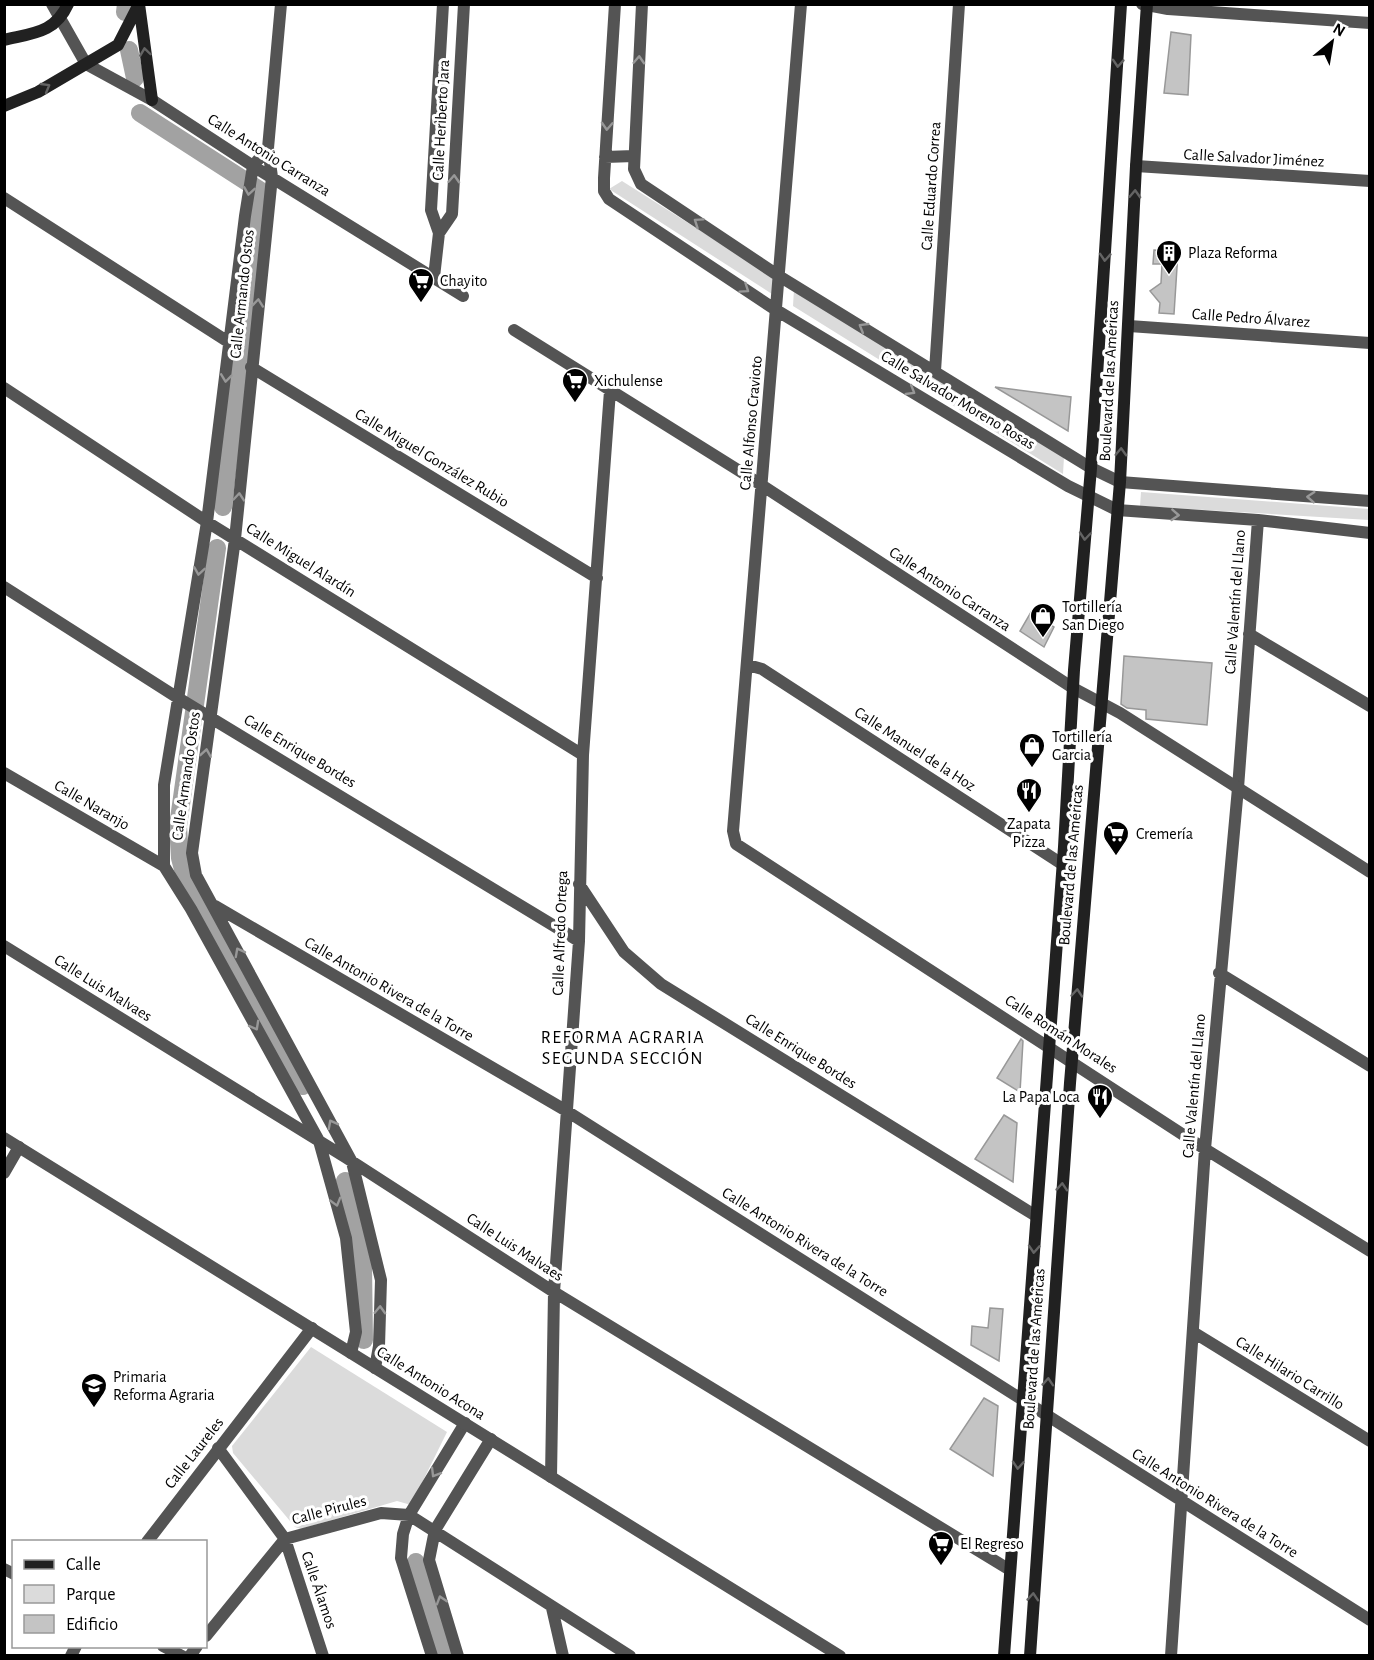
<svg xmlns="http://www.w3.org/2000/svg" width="1374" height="1660" viewBox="0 0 1374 1660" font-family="'Alegreya Sans',sans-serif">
  <rect width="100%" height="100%" fill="#fff"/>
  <path fill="#dbdbdb" d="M622,181l153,97 -3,16 -163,-105z
    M794,289l270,168 -1,17 -270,-168z
    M1141,492l228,17v11l-229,-14z
    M311,1347l136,85 -36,73 -14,-4 -96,28 -6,-2 -62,-74 -1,-7z"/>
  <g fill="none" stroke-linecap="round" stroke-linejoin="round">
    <path stroke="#a2a2a2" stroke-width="18" d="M125,12l1,-8
      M129,50l6,28
      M140,113l121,78 -38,316
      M217,548l-39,278 2,32 5,19 118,209
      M345,1181l18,83 1,76
      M416,1562l27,94"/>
  </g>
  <path fill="#c4c4c4" stroke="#989898" stroke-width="1.5" d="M1171,32l20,3 -3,60 -24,-2z
    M1154,250l24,2 -4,62 -15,-1 1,-10 -10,-12 11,-8 1,-19h-9z
    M995,387l76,10 -3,34z
    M1031,612l23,15 -10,20 -24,-16z
    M1124,656l88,7 -5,62 -61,-6v-9l-19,-2 -6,-4z
    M1021,1039l2,2 -3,51 -23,-14z
    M1004,1115l13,8 -4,59 -38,-23z
    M990,1308l13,1 -4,52 -28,-16 1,-19 16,2z
    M984,1398l14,8 -5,70 -43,-27z"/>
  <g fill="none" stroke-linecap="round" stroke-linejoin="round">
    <path stroke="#545454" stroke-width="12" d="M52,4l34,60 66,36 101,66 210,130
      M281,4l-13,144 4,29 -37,362 -43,314 4,22 156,287 29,118 -2,66 -4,22
      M615,4l-11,174v13l5,8 167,111 292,176 49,24 141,10 112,13
      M642,4l-8,165 7,15 138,92 312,192 29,14 250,19
      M801,4l-68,827 3,13 469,305 165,102
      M1142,4l26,5 202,14
      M268,148l-15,18 -8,50 -38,306 -43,263v81l27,43 128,232 27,97 10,94 -5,21
      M605,157l29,-1
      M1136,166l234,15
      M4,198l226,145
      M439,233l13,-19 12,-210
      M434,277l5,-44 -8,-23 12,-206
      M1129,326l241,17
      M514,330l232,145 327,213
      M251,367l346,211
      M935,371l24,-367
      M4,388l203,134 376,233
      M4,587l174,111 401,243
      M1249,634l121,72
      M748,665l14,4 300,195
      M4,773l160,93
      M579,884l45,68 37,32 375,232
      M215,906l350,204 805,510
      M4,946l341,211 209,135 456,278
      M1219,973l151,93
      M4,1173l15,-26
      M1193,1332l177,109
      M218,1448l67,91 38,117
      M551,1477l3,-185 25,-351 4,-186 27,-364
      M147,1542l165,-214
      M4,1569l10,5
      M552,1608l11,48
      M206,1636l79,-97 96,-26 28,2 221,141
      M163,1646l19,10
      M71,1656l5,-10
      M190,1656l7,-10
      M432,1656l-31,-98 2,-24 6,-19 56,-92
      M458,1656l-29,-96 6,-30 56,-91
      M1171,1656l34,-507 33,-361 20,-268"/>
    <path stroke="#545454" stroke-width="12" d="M1073,688l47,25 250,159
      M4,1138l836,518"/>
    <path stroke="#212121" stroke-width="12" d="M139,4l13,96
      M4,40c29,-7 51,-7 64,-36
      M4,106l34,-14 80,-47 21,-41
      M1004,1656l60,-809 10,-177 17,-202 30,-464
      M1030,1656l40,-573 50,-601 16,-316 11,-162"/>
  </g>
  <defs><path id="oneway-chevron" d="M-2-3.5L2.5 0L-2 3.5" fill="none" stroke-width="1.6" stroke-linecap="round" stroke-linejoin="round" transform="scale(1.5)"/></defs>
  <g stroke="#646464">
    <use href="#oneway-chevron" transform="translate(145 52) rotate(-98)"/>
    <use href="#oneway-chevron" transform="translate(1118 63) rotate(94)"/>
    <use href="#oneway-chevron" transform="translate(46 87) rotate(-30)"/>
    <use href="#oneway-chevron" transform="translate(1135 194) rotate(-88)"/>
    <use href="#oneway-chevron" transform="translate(1105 257) rotate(94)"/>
    <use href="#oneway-chevron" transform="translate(1121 452) rotate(-88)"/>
    <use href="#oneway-chevron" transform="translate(1085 536) rotate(95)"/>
    <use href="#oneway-chevron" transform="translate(1077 993) rotate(-85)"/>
    <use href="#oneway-chevron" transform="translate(1062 1187) rotate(-86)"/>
    <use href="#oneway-chevron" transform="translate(1034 1249) rotate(94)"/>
    <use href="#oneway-chevron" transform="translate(1048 1382) rotate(-86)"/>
    <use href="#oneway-chevron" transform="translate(1018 1465) rotate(94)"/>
    <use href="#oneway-chevron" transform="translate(1033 1597) rotate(-86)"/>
  </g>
  <g stroke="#989898">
    <use href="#oneway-chevron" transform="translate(639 60) rotate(-87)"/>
    <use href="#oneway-chevron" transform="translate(607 126) rotate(93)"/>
    <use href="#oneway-chevron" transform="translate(454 179) rotate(-87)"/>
    <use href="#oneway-chevron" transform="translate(249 191) rotate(99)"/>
    <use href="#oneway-chevron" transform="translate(698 222) rotate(-146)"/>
    <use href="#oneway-chevron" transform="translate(745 289) rotate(34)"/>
    <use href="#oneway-chevron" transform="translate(258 303) rotate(-84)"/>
    <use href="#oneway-chevron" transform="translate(863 327) rotate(-149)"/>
    <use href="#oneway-chevron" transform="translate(226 378) rotate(97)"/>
    <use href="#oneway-chevron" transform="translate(911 391) rotate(31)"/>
    <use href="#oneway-chevron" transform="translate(239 497) rotate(-85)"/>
    <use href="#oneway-chevron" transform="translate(1311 497) rotate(-176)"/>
    <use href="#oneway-chevron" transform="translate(1175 515) rotate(4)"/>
    <use href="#oneway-chevron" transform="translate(199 571) rotate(99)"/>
    <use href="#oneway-chevron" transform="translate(206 753) rotate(-81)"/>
    <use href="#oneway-chevron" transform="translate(239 952) rotate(-118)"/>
    <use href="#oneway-chevron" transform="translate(255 1026) rotate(61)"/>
    <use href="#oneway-chevron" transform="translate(332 1124) rotate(-118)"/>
    <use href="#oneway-chevron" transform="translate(336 1202) rotate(74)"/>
    <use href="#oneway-chevron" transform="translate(380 1310) rotate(-88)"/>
    <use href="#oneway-chevron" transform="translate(435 1473) rotate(121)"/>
    <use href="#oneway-chevron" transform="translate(441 1600) rotate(-107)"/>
  </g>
  <defs>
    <symbol id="building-pin" viewBox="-11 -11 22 30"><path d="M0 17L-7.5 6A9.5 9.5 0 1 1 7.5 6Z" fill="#000" stroke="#fff"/><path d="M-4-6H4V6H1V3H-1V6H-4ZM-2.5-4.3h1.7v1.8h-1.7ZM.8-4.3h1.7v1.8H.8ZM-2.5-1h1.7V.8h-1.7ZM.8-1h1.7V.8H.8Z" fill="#fff"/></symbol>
    <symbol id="supermarket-pin" viewBox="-11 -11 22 30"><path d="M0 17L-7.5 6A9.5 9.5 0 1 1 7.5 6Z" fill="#000" stroke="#fff"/><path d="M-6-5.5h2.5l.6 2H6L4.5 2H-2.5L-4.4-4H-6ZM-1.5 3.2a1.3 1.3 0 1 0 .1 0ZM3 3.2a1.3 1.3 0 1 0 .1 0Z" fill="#fff"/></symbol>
    <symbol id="shop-pin" viewBox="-11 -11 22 30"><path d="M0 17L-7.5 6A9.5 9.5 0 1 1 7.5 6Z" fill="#000" stroke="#fff"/><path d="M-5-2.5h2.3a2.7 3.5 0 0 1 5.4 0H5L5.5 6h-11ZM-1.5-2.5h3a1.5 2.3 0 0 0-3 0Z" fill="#fff"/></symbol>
    <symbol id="restaurant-pin" viewBox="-11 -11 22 30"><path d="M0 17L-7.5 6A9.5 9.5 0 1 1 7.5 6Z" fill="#000" stroke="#fff"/><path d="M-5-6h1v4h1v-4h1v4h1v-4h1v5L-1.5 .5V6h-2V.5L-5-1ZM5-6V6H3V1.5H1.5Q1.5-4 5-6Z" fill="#fff"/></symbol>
    <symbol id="school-pin" viewBox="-11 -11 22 30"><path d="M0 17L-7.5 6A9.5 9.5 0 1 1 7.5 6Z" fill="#000" stroke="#fff"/><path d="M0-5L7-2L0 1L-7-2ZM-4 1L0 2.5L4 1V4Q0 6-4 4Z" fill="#fff"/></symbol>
  </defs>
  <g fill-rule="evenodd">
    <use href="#building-pin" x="1154" y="238" width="30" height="40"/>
    <use href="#supermarket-pin" x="406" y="266" width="30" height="40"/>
    <use href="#supermarket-pin" x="560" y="366" width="30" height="40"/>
    <use href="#shop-pin" x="1028" y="601" width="30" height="40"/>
    <use href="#shop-pin" x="1017" y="731" width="30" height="40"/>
    <use href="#restaurant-pin" x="1014" y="776" width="30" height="40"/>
    <use href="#supermarket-pin" x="1101" y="819" width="30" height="40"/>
    <use href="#restaurant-pin" x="1085" y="1082" width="30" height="40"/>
    <use href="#school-pin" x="79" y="1371" width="30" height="40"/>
    <use href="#supermarket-pin" x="926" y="1529" width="30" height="40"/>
  </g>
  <g text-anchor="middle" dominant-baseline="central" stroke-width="6" stroke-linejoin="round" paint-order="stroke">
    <g font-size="16" fill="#000" stroke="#fff">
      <text transform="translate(441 120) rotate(-87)">Calle Heriberto Jara</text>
      <text transform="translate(269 155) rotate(32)">Calle Antonio Carranza</text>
      <text transform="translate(1254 158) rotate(3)">Calle Salvador Jiménez</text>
      <text transform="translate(931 186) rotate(-86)">Calle Eduardo Correa</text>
      <text transform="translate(242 294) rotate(-84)">Calle Armando Ostos</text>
      <text transform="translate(1251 318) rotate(4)">Calle Pedro Álvarez</text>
      <text transform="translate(1109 381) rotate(-87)">Boulevard de las Américas</text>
      <text transform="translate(958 400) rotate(31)">Calle Salvador Moreno Rosas</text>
      <text transform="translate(751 423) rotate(-85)">Calle Alfonso Cravioto</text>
      <text transform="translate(432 458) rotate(31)">Calle Miguel González Rubio</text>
      <text transform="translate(301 560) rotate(32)">Calle Miguel Alardín</text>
      <text transform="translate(950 589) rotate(33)">Calle Antonio Carranza</text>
      <text transform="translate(1235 602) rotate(-86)">Calle Valentín del Llano</text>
      <text transform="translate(915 749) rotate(33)">Calle Manuel de la Hoz</text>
      <text transform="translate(300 751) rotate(31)">Calle Enrique Bordes</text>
      <text transform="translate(186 776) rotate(-82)">Calle Armando Ostos</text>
      <text transform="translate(92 805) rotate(30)">Calle Naranjo</text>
      <text transform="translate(1071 865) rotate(-85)">Boulevard de las Américas</text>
      <text transform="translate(560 933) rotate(-88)">Calle Alfredo Ortega</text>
      <text transform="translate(103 988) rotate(32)">Calle Luis Malvaes</text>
      <text transform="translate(389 989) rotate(30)">Calle Antonio Rivera de la Torre</text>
      <text transform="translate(1061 1034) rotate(33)">Calle Román Morales</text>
      <text transform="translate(801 1051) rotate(32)">Calle Enrique Bordes</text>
      <text transform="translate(1194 1086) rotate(-85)">Calle Valentín del Llano</text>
      <text transform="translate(805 1242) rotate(32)">Calle Antonio Rivera de la Torre</text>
      <text transform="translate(515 1247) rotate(33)">Calle Luis Malvaes</text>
      <text transform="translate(1034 1349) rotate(-86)">Boulevard de las Américas</text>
      <text transform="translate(1290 1373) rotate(32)">Calle Hilario Carrillo</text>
      <text transform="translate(431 1383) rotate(32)">Calle Antonio Acona</text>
      <text transform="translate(194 1453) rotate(-52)">Calle Laureles</text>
      <text transform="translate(1215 1503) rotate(32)">Calle Antonio Rivera de la Torre</text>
      <text transform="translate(329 1510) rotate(-15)">Calle Pirules</text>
      <text transform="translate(319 1590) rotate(71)">Calle Álamos</text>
    </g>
    <g font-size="16" fill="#000" stroke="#fff" text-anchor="start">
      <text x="1188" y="253">Plaza Reforma</text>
      <text x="440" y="281">Chayito</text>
      <text x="594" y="381">Xichulense</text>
      <text x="1062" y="607">Tortillería<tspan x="1062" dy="18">San Diego</tspan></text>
      <text x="1052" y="737">Tortillería<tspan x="1052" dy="18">Garcia</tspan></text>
      <text x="1029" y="824" text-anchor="middle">Zapata<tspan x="1029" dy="18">Pizza</tspan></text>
      <text x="1136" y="834">Cremería</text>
      <text x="1080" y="1097" text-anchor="end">La Papa Loca</text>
      <text x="113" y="1377">Primaria<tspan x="113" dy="18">Reforma Agraria</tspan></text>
      <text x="960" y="1544">El Regreso</text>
    </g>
    <g font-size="18" letter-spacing="1.5" fill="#000" stroke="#fff">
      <text x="623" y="1038">REFORMA AGRARIA<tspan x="623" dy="21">SEGUNDA SECCIÓN</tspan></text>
    </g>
  </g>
  <rect width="1374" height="1660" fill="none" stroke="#000000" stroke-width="12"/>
  <rect x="12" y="1540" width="195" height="108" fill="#ffffff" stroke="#999999" stroke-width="1.5"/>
  <rect x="24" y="1560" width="30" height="9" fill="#212121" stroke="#999999" stroke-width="1.5"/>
  <text x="66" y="1570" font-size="18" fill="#000000">Calle</text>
  <rect x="24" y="1585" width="30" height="18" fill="#dbdbdb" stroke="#999999" stroke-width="1.5"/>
  <text x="66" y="1600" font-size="18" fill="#000000">Parque</text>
  <rect x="24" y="1615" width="30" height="18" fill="#c4c4c4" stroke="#999999" stroke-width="1.5"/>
  <text x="66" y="1630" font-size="18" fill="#000000">Edificio</text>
  <g transform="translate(1332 42) rotate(30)" stroke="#ffffff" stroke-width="4.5" paint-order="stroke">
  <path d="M0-4.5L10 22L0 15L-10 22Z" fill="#000000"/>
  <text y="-9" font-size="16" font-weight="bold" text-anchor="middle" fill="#000000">N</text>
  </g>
</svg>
